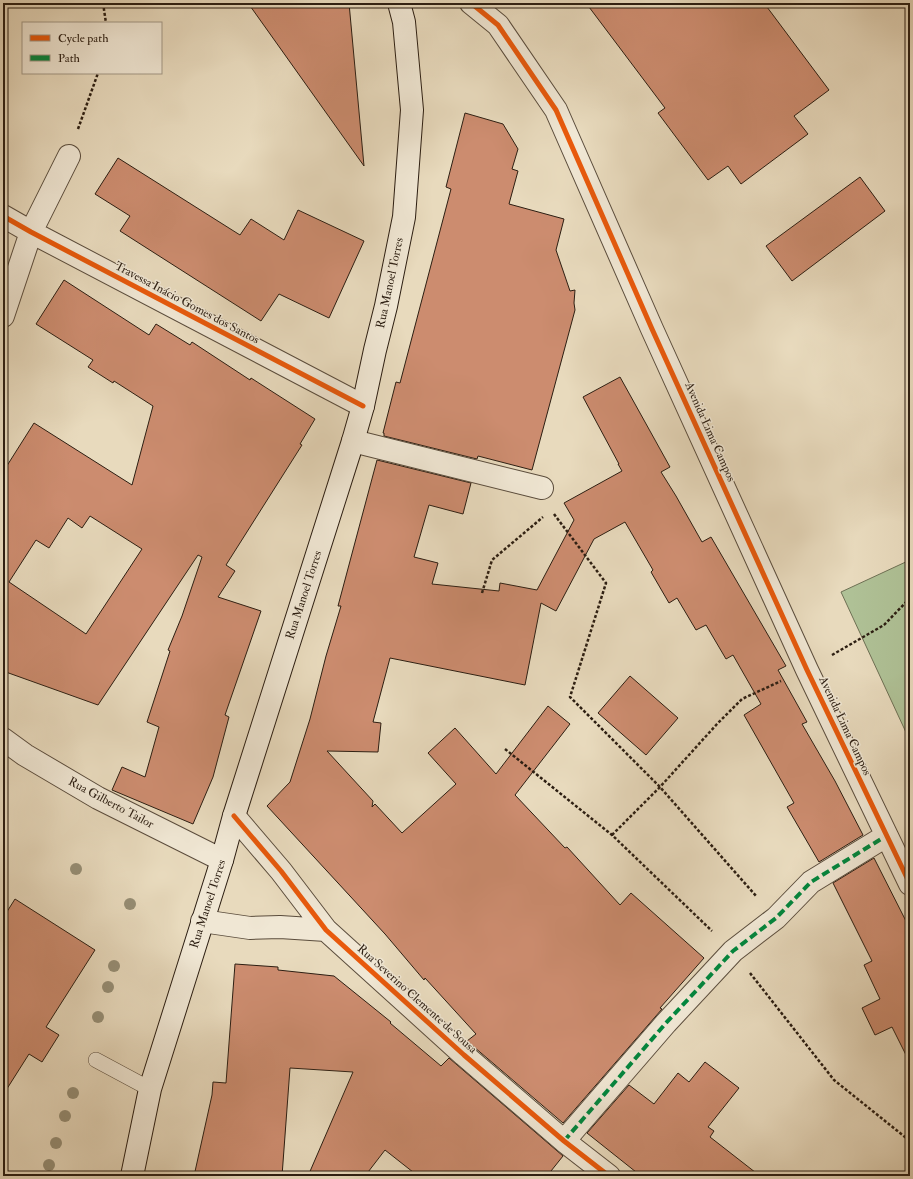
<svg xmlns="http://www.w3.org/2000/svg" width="913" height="1179" viewBox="0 0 913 1179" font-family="'IM FELL Double Pica',serif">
  <rect width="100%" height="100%" fill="#e8dabd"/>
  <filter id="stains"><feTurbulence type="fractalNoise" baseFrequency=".005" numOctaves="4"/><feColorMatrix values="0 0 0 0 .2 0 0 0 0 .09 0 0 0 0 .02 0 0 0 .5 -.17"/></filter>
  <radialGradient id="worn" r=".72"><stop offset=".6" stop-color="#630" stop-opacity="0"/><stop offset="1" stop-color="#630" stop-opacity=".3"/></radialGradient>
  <path fill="#afc196" stroke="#6e7054" d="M910,560v181l-69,-149z"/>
  <path fill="#cc8c6f" stroke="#2c1e12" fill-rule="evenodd" d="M248,3h101l15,163z
    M586,3h178l65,87 -35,26 14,18 -67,50 -13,-18 -20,14 -50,-67 7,-5z
    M465,113l38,11 15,25 -6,20 6,2 -9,33 55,15 -8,31 14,41 5,-1 -1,13 1,7 -43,160 -54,-14 -1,3 -93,-23v-3h-1l13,-51 4,1 51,-194 -5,-2z
    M118,158l122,77 11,-16 33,21 14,-30 66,31 -35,77 -50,-24 -18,27 -141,-90 10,-15 -35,-22z
    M860,177l25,34 -93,70 -26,-35z
    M64,280l85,55 7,-11 34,21 2,-3 58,38 1,-2 64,41 -15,25 2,1 -76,120 9,6 -17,26 43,14 -36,104 4,2 -16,60 -20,47 -81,-34 10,-23 23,10 14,-50 -12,-5 23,-71 -2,-1 14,-34 20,-59 -4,-2 -100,150 -95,-34v-199l31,-49 98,62 21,-79 -39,-25 -1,2 -25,-16 5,-7 -57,-36zM90,516l52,33 -56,85 -77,-52 27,-42 13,8 19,-30 14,10z
    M620,377l50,90 -9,5 15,24 26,46 9,-5 75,129 -8,4 29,52 -5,2 33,57 28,54 -44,27 -32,-55 7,-4 -50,-88 17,-11 -28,-49 -7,4 -20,-34 -10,5 -19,-32 -8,5 -18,-31 2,-2 -28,-48 -31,17 -38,72 -15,-8 -16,82 -135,-27 -17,64 8,1 -3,29 -51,-1 46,50 -1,6 3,-3 27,29 54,-49 -28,-31 27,-25 41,46 52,-68 22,18 -55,71 50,53 2,-1 53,58 11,-12 73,65 -44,50 2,1 -99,114 -96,-82 9,-7 -51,-56 -1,2 -39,-46 -118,-128 23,-24 20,-63 16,-63 15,-50h-3l39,-146 94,23 -8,31 -34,-9 -15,52 24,6 -6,21 67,7 1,-8 37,7 37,-70 -10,-17 58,-32 -4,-7h1l-36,-67z
    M630,676l48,42 -32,37 -48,-42z
    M874,858l36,71v134l-18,-36 -17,8 -13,-27 18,-9 -16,-34 8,-4 -39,-78z
    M15,899l80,51 -49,77 13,8 -17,27 -13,-8 -26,41v-177z
    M235,964l43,3v3l56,6 57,46 -1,1 51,43 8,-8 114,98 -16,20h-129l-33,-26 -20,26h-57l45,-104 -63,-4 -8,108h-88l18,-81 1,-13 13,1z
    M705,1062l34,26 -31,39 6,4 -4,6 50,39h-119l-54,-43 42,-48 25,19 24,-31 11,9z"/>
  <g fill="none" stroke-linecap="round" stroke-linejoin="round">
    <defs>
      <path id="lane" d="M96,1060l54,29"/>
      <path id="street" d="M471,3l27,22 58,85 96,219 155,341 103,214
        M3,216l28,16 332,174
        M3,316l28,-84 38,-76
        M353,441l189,47
        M3,739l22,16 73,43 124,62
        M234,816l47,55 45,59 138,125 100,86 45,35
        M202,921l48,7 30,-1 46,3
        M564,1141l102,-118 67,-72 43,-33 35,-36 75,-46"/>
      <path id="secondary" d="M132,1176l18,-87 72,-229 12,-44 119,-375 10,-35 12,-56 11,-44 18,-89 8,-107 -8,-88 -5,-19"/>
    </defs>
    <use href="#lane" stroke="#5b4d3d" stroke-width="16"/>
    <use href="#street" stroke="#5b4d3d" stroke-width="24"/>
    <use href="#secondary" stroke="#2c1e12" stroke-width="24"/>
    <path stroke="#2c1e12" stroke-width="2.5" stroke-dasharray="3 2" stroke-linecap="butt" d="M103,3l3,20
      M78,129l20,-56
      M554,514l52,69 -36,114 90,90 97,110
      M482,593l10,-33 51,-43
      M832,655l52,-30 26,-27
      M505,749l107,86 100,96
      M612,835l48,-48 57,-63 25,-25 39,-18
      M750,973l84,107 76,61"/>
    <use href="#lane" stroke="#f0e7d4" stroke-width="15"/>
    <use href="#street" stroke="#f0e7d4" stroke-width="22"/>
    <use href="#secondary" stroke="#f0e7d4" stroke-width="22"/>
    <path stroke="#00873e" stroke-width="4" stroke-dasharray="8 4" stroke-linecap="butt" d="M564,1141l102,-118 67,-72 43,-33 35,-36 75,-46"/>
    <defs>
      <path id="cycleway" d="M471,3l27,22 58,85 96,219 155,341 103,214
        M3,216l28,16 332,174
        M234,816l47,55 45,59 138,125 100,86 45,35"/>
    </defs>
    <use href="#cycleway" stroke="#f0e7d4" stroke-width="8"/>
    <use href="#cycleway" stroke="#e8590c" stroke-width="5"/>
  </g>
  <g fill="#968e75">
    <circle cx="76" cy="869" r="6"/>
    <circle cx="130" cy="904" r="6"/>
    <circle cx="114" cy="966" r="6"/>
    <circle cx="108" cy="987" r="6"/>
    <circle cx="98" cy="1017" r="6"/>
    <circle cx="73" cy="1093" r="6"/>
    <circle cx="65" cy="1116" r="6"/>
    <circle cx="56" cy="1143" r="6"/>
    <circle cx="49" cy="1165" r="6"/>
  </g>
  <g text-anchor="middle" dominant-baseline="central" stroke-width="3" stroke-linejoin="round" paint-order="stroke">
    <g font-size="12" fill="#2c1e12" stroke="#f0e7d4">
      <text transform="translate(390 283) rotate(-78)">Rua Manoel Torres</text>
      <text transform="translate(187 303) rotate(28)">Travessa Inácio Gomes dos Santos</text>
      <text transform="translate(710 432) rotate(66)">Avenida Lima Campos</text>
      <text transform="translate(304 595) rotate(-72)">Rua Manoel Torres</text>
      <text transform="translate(845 726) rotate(65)">Avenida Lima Campos</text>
      <text transform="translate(111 803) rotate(28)">Rua Gilberto Tailor</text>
      <text transform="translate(208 904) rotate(-72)">Rua Manoel Torres</text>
      <text transform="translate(417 999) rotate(42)">Rua Severino Clemente de Sousa</text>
    </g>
  </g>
  <rect width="913" height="1179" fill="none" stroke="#e8dabd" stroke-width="16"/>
  <rect x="4" y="4" width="905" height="1171" fill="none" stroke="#2c1e12" stroke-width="2"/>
  <rect x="8" y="8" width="897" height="1163" fill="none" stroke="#2c1e12"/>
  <rect x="22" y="22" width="140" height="52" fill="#f0e7d4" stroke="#a29786"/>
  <rect x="30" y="35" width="20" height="6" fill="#e8590c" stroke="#a29786"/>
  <text x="58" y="42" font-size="12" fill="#2c1e12">Cycle path</text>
  <rect x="30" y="55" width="20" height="6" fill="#00873e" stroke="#a29786"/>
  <text x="58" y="62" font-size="12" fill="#2c1e12">Path</text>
  <rect width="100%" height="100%" filter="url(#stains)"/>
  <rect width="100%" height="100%" fill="url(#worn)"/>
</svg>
